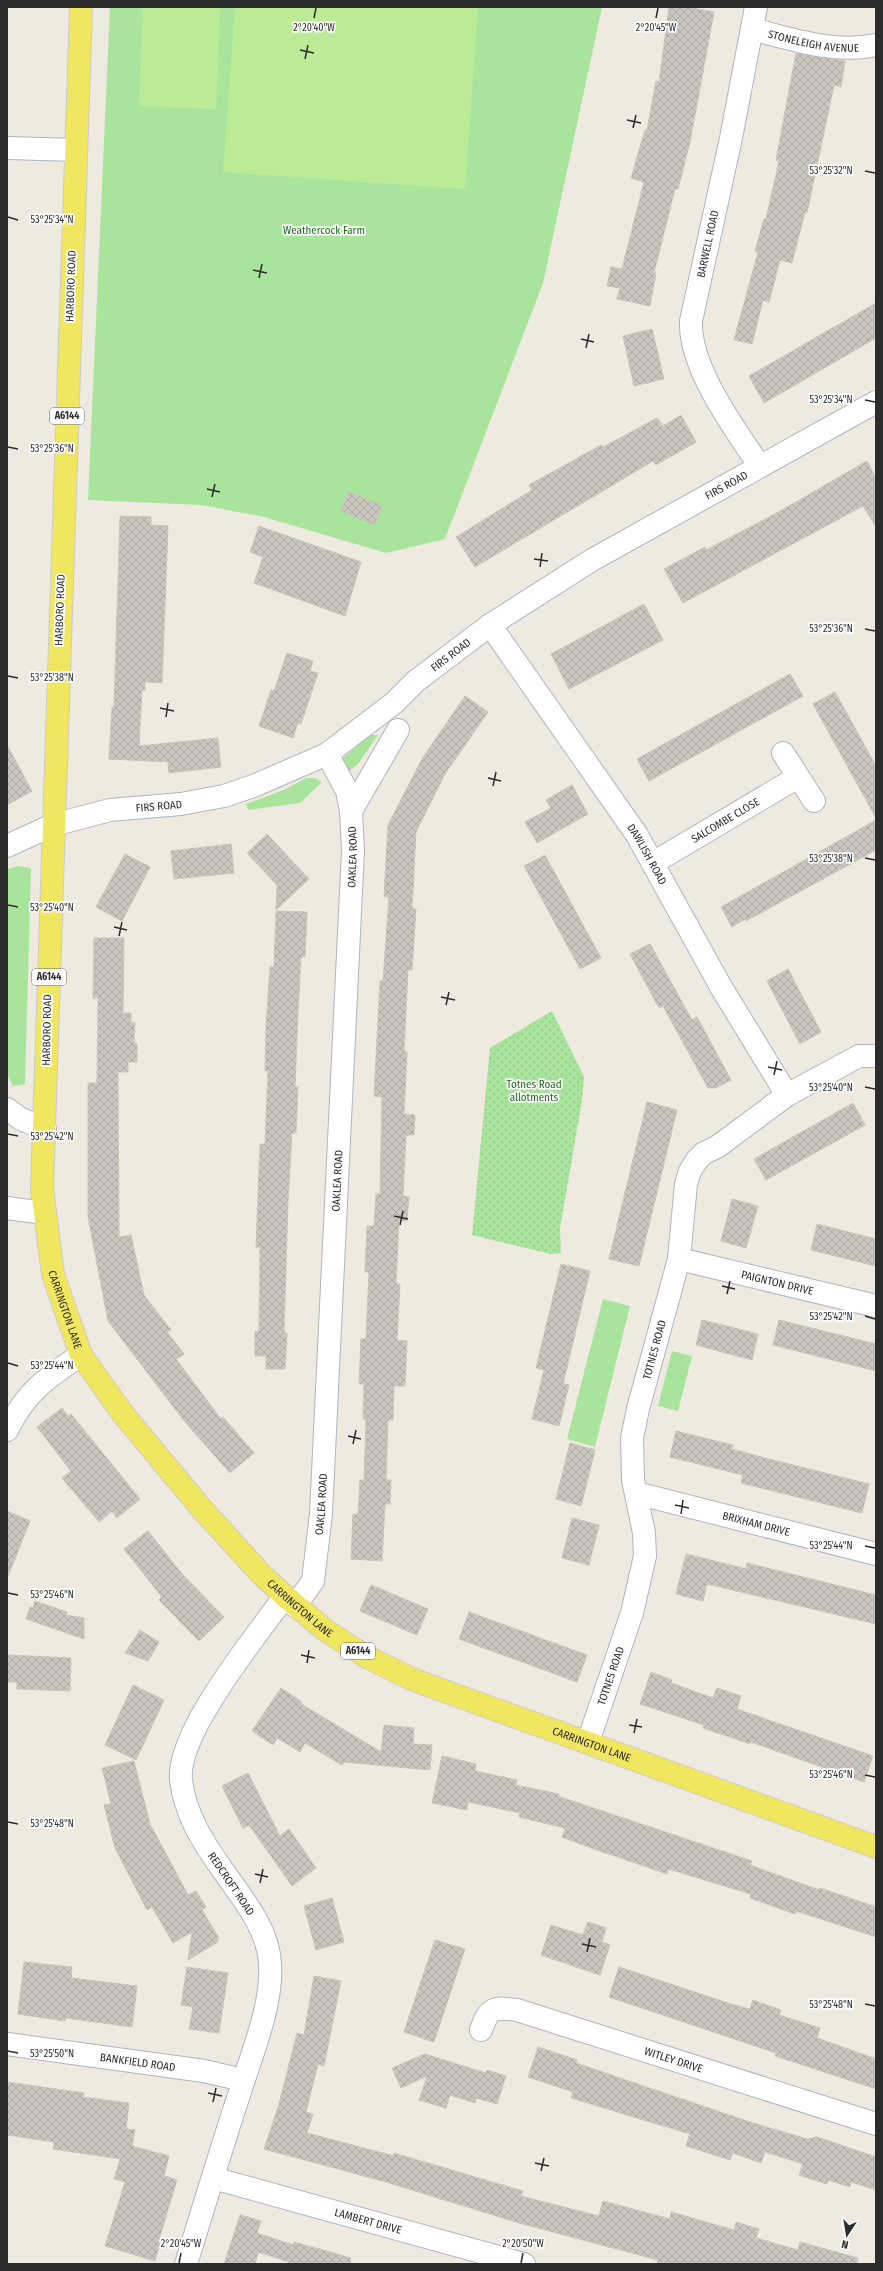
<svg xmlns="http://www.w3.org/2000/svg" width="883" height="2271" viewBox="0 0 883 2271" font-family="'Fira Sans Condensed',sans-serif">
  <defs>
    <pattern id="garden-dots" width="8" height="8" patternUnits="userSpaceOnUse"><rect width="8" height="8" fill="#a9e49c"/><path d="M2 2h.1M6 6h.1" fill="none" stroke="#92c487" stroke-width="1.8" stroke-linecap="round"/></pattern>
    <pattern id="building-cross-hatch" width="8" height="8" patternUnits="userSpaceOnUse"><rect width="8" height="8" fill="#cac6be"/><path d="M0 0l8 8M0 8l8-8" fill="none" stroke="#aeaaa3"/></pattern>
  </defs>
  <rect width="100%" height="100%" fill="#eeeadf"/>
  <path fill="#a9e49c" d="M110,7h492l-59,276 -98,256 -59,14 -122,-36 -63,-12 -113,-5z
    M370,735h8l-20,29 -10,8 -8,-3 3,-11z
    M306,778h8l8,4 -22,21 -52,7 -2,-6 38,-14z
    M18,866l13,2 -6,216 -12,2 -6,-12v-205z
    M603,1299l27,7 -35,141 -28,-8z
    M672,1351l20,5 -14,55 -20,-5z"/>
  <path fill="url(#garden-dots)" d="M552,1011l32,66 -2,23 -22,129 1,24 -10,1 -79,-19 18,-187z"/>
  <path fill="#bbeb97" d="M143,7h77l-4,102 -77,-3z
    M235,7h243l-13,182 -242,-17z"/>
  <path fill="url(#building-cross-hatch)" stroke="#c9c6b8" d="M669,7h17l28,5 -24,130 -12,47h-3l-21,84h2l-6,33 -33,-7 3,-11 -13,-2 4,-19 11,2 22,-87 -13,-4 14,-48h2l9,-49 3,1z
    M796,53l49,8 -4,26 -7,-2 -27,128 -2,-1 -13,51 -12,-3 -11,42 -6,-2 -11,44 -18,-4 24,-88 -3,-1 9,-32h2l13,-58 -3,-1z
    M876,303v35l-112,65 -15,-27z
    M652,329l12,50 -30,7 -11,-50z
    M681,415l15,27 -40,23 -3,-4 -178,106 -19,-30 76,-47 -3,-5 72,-40 2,2 54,-29 6,8z
    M867,461l9,17v49l-13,-21 -180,97 -19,-34 41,-22 1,3 69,-36z
    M349,492l33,13 -7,20 -34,-14z
    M120,516l31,1v8l17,1 -6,157 -17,-1v8h-3l-3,56 79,-8 3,29 -52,6 -1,-11 -59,-3 3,-52h2z
    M259,526l102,36 -16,54 -91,-33 9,-26 -13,-5z
    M644,604l19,36 -94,49 -18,-35z
    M287,653l26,8 -3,10 8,2 -17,51 -3,-1 -5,15 -34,-12 12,-36 3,1z
    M790,674l13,22 -154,85 -12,-22z
    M835,692l41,74v52l-63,-114z
    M465,696l23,16 -43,62 -29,58 -4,77h4l-4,61h-4l-4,82h3l-3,62 11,1 -1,20h-8l-3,61 6,1 -2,24 -8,-1 -3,64h4l-3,56 10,1 -2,45h-11l-1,34h-5l-2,60h5l-1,24h-5l-3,57 -31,-2 2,-45h5l2,-34h4l2,-61h-3l1,-35h-5l2,-45h5l3,-67h-4l2,-46h7l2,-32h4l2,-97 -8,-1 6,-115h3l6,-84 -5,-1 4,-71 34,-66z
    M7,745l25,46 -25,14z
    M572,785l16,29 -51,29 -12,-21 26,-14 -5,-8z
    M876,820v30l-130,71 -1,-2 -13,8 -11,-20z
    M267,834l42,45 -33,31 1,-25 -30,-32z
    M231,844l3,29 -60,6 -3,-28z
    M125,854l25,13 -28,54 -26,-14z
    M545,855l56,103 -21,11 -56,-103z
    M276,911l31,1 -2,45h-4l-3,56 -3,74h3l-2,46h-4l-4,69 -4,131h3l-2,36h-19v-13h-11v-25l4,1 1,-85h-4l4,-103h5l3,-73h-3l1,-45 4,-59h4z
    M94,938h30l-1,75h8v10h4l-1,20 3,1v18h-9v10h-10l1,165 12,-2 13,60 27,35 -4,2 17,22 -8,5 45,60 2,-2 31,36 -24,20 -45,-51 -77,-101 -20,-104v-134h9l1,-85h-5z
    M650,944l42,76 5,-3 34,63 -15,8h-8l-45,-82 -4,2 -29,-54z
    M788,969l33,63 -21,12 -33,-63z
    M647,1102l30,8 -38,156 -30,-7z
    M853,1103l12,22 -99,55 -12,-21z
    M732,1199l26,7 -12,42 -25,-7z
    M817,1224l59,15v27l-65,-16z
    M561,1264l29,7 -27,113 6,1 -10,41 -27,-7 12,-49 -8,-2z
    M702,1320l56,14 -6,26 -56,-15z
    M779,1320l97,24v27l-103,-26z
    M62,1408l6,8 3,-2 69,85 -23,19 -5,-7 -13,11 -37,-44 9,-7 -34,-44z
    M676,1431l57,14 -1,4 33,9 104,26 -7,29 -121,-30 2,-8 -73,-18z
    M570,1443l25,7 -14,56 -25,-7z
    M7,1511l23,10 -22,55h-1z
    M572,1518l27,7 -10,40 -27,-7z
    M148,1531l35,44 41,42 -25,24 -40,-41 3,-3 -38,-48z
    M686,1554l60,15 1,-6 129,32v29l-169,-40 -4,17 -27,-7z
    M371,1585l57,24 -11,26 -57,-24z
    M35,1601l32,11 -1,3 18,3v21l-58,-20 4,-12 3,1z
    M469,1612l118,43 -10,27 -118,-43z
    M140,1630l19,12 -11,19 -23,-8z
    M7,1655l64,3 -1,33 -53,-2v-7h-10z
    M651,1672l21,8 -1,3 42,15 4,-10 24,8 -4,13 136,47 -9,26 -113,-40 -1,2 -47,-16 1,-3 -64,-21z
    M133,1685l31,15 -28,60 -31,-15z
    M281,1688l21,14 -1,2 80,48 3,-27 30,3 -1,16 19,1 -2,25 -86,-8 -2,3 -37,-22 -5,9 -23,-14 -4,7 -21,-14z
    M442,1756l34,8 -1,7 42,9 -1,5 43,9 -1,2 194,65 -2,4 69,25 1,-2 56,19v30l-80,-26 -1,3 -45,-16 1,-4 -83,-25 -1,5 -76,-26 -29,-11 3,-9 -46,-11 1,-4 -52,-11 -1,8 -35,-7z
    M134,1761l16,63 38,71 8,-4 10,16 -4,3 16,27v5l-30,18 4,-28 -19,11 -21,-36 -5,3 -32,-62 -11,-43 7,-1 -9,-36z
    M248,1773l32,63 9,-7 27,39 -24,18 -43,-61 -6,3 -21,-42z
    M332,1898l12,44 -28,8 -12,-44z
    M588,1922l18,6 -4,14 8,3 -10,30 -59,-20 10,-30 32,10z
    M435,1940l30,9 -31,93 -30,-10z
    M24,1962l48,5 -1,11 66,8 -5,41 -66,-9 -1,3 -47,-7z
    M187,1967l41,6 -9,60 -30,-4 4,-22 -12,-2z
    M619,1967l112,37 19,5 3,-9 28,10 -2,5 41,13 -3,10 59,21v30l-101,-33 1,-3 -167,-56z
    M314,1976l27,5 -17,85 -6,-2 -12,48 7,2 -6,19 87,23v-3l129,38 -2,5 78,20 4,-15 67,18 1,-7 63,18 2,-8 23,7 -3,9 42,12 2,-8 58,16 -1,6h-200l1,-4 -139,-37 -133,-41 -122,-33 15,-45 18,-71 7,2z
    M538,2047l39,13 -1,3 174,59 57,17 10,-2 59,20v33l-25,-8 -1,5 -22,-7 -1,4 -28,-9 4,-11 -38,-12 -4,11 -28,-10 -3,7 -44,-14 4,-12 -119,-36 2,-6 -45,-15z
    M425,2054l61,19 1,-3 19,6 -9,28 -21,-6 -1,5 -25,-8 -4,13 -27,-8 8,-24 -26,12 -9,-20z
    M7,2082l77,11 -1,4 46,6 -3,26 9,1 -3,16 37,10 -5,20 13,4 -19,63h2l-5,18 -50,-15 20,-64 -11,-3 6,-20 -67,-10 1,-7 -47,-7z
    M240,2215l21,6 -4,12 36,12 1,-3 57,16 -1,6h-62l1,-2 -31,-10 -3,12h-31z"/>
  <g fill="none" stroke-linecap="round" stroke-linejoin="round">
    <defs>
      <g id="minor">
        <path d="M756,7l-25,131 -40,183c-2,46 43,107 68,144"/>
        <path id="s1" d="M752,29c39,10 83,25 124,16"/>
        <path d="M7,148l69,2"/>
        <path id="s2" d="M490,625l147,210 84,152 66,108"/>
        <path d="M783,753l31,48"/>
        <path d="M351,811l47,-81"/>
        <path id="s3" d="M653,863l145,-86"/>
        <path d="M7,1208l37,5"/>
        <path id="s4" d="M679,1259l197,47"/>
        <path id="s5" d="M636,1493l240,61"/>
        <path id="s6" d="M295,1606l18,-25 8,-67 32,-664 -2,-39 -4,-20 -20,-37"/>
        <path id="s7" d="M588,1742l44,-129 13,-57 -1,-23 -11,-53 -1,-42 6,-29 41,-150 7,-75 4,-13 7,-11 7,-7 13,-6 70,-52 72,-39h17"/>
        <path id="s8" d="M481,2030c8,-23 13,-23 36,-20l359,114"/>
        <path id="s9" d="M7,2044l197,27 39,9"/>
        <path id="s10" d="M213,2178l311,86"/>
        <path d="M186,2264c18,-58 35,-115 54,-172 12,-39 33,-88 30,-129 -2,-34 -27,-64 -46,-91 -20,-28 -39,-57 -43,-92 -5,-47 76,-145 104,-184"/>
      </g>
      <g id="tertiary">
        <path id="s11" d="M53,825l57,-15 71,-6 43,-8 32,-11 71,-31 67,-51 22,-22 74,-56 102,-65 284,-158"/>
        <path d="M7,1430c19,-38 39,-52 74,-75"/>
      </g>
      <path id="secondary" d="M7,846l46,-21
        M7,1109l14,10 24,10"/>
      <g id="primary">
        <path id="s12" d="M81,7l-39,1182 11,85 28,81 42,59 78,94 61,67 23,21 40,34 42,27 47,23 462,167"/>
      </g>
    </defs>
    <use href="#minor" stroke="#b2b3c0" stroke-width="24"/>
    <use href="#tertiary" stroke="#b2b3c0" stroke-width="24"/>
    <use href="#secondary" stroke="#b2b3c0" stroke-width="24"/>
    <use href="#primary" stroke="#ccc" stroke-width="24"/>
    <use href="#minor" stroke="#fff" stroke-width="22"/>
    <use href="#tertiary" stroke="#fff" stroke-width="22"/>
    <use href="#secondary" stroke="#fff" stroke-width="22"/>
    <use href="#primary" stroke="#f1e660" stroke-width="22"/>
  </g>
  <path fill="none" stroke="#2c2c2c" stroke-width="1.5" d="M314,18l2,-10M656,18l2,-10M300,50l14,3M305,59l3,-14M627,120l14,3M633,128l3,-13M865,171l10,2M8,217l10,3M253,270l14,3M259,278l3,-14M581,339l13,3M586,348l3,-14M865,400l10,2M8,447l10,2M207,489l13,3M212,497l3,-13M534,559l14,2M540,567l2,-14M865,629l10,2M8,676l10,2M160,708l14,3M166,717l2,-14M488,778l13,3M493,786l3,-14M865,858l10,2M8,905l10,2M114,927l13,3M119,936l3,-14M441,997l14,3M446,1005l3,-13M768,1067l14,3M774,1075l3,-14M865,1087l10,2M8,1134l10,2M394,1216l14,3M400,1225l3,-14M722,1286l13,3M727,1294l3,-13M865,1316l10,3M8,1363l10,3M348,1436l13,3M353,1444l3,-14M675,1505l14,3M681,1514l2,-14M865,1546l10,2M8,1593l10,2M301,1655l14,3M307,1663l2,-13M629,1725l13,2M634,1733l3,-14M865,1775l10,2M8,1822l10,2M255,1874l13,3M260,1883l3,-14M582,1944l14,3M587,1952l3,-14M865,2004l10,2M8,2051l10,2M208,2093l14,3M213,2102l3,-14M535,2163l14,3M541,2171l3,-13M179,2263l2,-10M521,2263l2,-10"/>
  <g text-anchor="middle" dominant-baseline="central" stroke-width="3.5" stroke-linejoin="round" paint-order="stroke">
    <g fill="#fff" stroke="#6b6b6b" stroke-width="1">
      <rect x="50" y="408" width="34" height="16" rx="3"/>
      <rect x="32" y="969" width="34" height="16" rx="3"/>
      <rect x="341" y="1643" width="34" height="16" rx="3"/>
    </g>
    <g font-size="10" font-weight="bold" fill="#2c2c2c">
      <text x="67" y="416">A6144</text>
      <text x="49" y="977">A6144</text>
      <text x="358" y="1651">A6144</text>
    </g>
    <g font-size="11" fill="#2c2c2c" stroke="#fff">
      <text stroke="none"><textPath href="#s1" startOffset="63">STONELEIGH AVENUE</textPath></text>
      <text transform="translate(708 244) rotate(-78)">BARWELL ROAD</text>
      <text transform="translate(71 286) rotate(-88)">HARBORO ROAD</text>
      <text stroke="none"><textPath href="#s11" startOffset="768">FIRS ROAD</textPath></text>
      <text transform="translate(60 610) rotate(-88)">HARBORO ROAD</text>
      <text stroke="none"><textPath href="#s11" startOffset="444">FIRS ROAD</textPath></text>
      <text stroke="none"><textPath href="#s11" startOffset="108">FIRS ROAD</textPath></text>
      <text stroke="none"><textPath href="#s3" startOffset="84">SALCOMBE CLOSE</textPath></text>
      <text stroke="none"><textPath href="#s2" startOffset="278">DAWLISH ROAD</textPath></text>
      <text stroke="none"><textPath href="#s6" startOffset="756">OAKLEA ROAD</textPath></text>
      <text transform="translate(47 1030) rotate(-89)">HARBORO ROAD</text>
      <text stroke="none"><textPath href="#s6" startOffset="432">OAKLEA ROAD</textPath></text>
      <text stroke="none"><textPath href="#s4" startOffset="101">PAIGNTON DRIVE</textPath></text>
      <text stroke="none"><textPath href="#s12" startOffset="1306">CARRINGTON LANE</textPath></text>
      <text stroke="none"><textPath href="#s7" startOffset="405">TOTNES ROAD</textPath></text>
      <text stroke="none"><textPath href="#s6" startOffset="108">OAKLEA ROAD</textPath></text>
      <text stroke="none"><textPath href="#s5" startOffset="124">BRIXHAM DRIVE</textPath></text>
      <text stroke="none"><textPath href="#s12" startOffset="1690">CARRINGTON LANE</textPath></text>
      <text stroke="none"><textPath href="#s7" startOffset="70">TOTNES ROAD</textPath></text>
      <text stroke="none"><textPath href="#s12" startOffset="2014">CARRINGTON LANE</textPath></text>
      <text transform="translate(231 1884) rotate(56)">REDCROFT ROAD</text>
      <text stroke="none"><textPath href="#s8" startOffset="212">WITLEY DRIVE</textPath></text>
      <text stroke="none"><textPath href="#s9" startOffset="132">BANKFIELD ROAD</textPath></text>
      <text stroke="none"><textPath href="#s10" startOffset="161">LAMBERT DRIVE</textPath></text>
    </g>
    <g font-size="11" fill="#1f6b1b" stroke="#fff">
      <text x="324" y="230">Weathercock Farm</text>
      <text x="534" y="1084">Totnes Road<tspan x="534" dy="13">allotments</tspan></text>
    </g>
  </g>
  <g font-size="10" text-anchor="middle" fill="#2c2c2c" stroke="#fff" stroke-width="3.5" stroke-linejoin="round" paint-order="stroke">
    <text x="314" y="31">2°20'40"W</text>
    <text x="656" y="31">2°20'45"W</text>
    <text x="831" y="174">53°25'32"N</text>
    <text x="52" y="223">53°25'34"N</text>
    <text x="831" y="403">53°25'34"N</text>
    <text x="52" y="452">53°25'36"N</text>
    <text x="831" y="632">53°25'36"N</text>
    <text x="52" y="681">53°25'38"N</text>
    <text x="831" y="862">53°25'38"N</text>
    <text x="52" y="911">53°25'40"N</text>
    <text x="831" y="1091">53°25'40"N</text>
    <text x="52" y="1140">53°25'42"N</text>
    <text x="831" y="1320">53°25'42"N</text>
    <text x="52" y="1369">53°25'44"N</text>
    <text x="831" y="1549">53°25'44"N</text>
    <text x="52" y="1598">53°25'46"N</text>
    <text x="831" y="1778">53°25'46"N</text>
    <text x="52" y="1827">53°25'48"N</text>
    <text x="831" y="2008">53°25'48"N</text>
    <text x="52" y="2057">53°25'50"N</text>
    <text x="181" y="2247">2°20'45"W</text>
    <text x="523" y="2247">2°20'50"W</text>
  </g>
  <rect width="883" height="2271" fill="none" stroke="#2c2c2c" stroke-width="16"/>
  <g transform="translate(847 2235) rotate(192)" stroke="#ffffff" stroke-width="3" paint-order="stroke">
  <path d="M0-3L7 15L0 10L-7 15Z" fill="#2c2c2c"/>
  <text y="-6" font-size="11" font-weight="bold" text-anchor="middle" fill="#2c2c2c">N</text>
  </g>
</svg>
